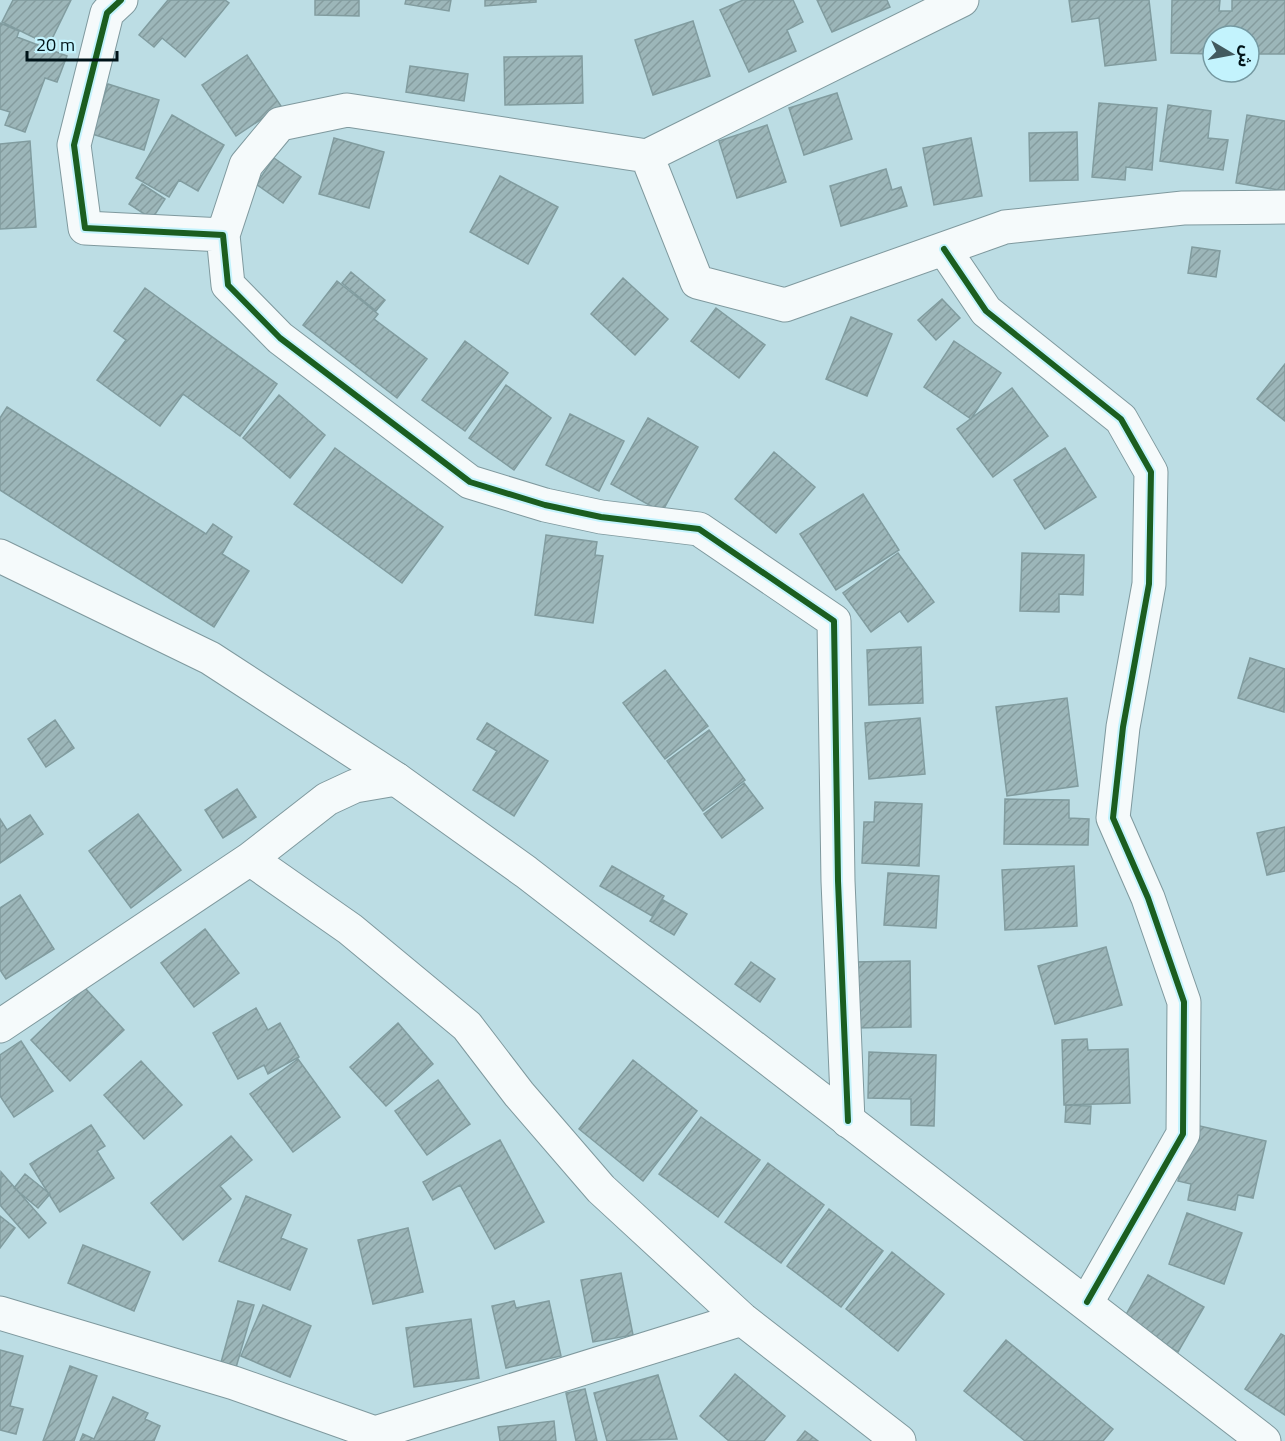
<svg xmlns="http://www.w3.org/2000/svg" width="1285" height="1441" viewBox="0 0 1285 1441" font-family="'Titillium Web','Noto Sans Arabic',sans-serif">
  <defs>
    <pattern id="building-hatch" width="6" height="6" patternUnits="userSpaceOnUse" patternTransform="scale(1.5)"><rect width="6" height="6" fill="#9cb6b9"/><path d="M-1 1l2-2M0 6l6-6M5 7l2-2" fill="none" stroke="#859c9e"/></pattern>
  </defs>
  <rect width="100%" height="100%" fill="#bcdde4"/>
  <path fill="url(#building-hatch)" stroke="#819c9f" stroke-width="1.5" d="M13,0h58l-22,45 -47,-23z
    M168,0h57l4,3 -44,54 -23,-19 -8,9 -15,-12z
    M315,0h44v16l-44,-1z
    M406,0h45l-2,11 -44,-7z
    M485,0h51v2l-51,4z
    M743,0h50l10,22 -16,8 9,21 -47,21 -29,-62z
    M817,0h70l3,7 -58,25z
    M1069,0h80l7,60 -51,6 -6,-48 -27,4z
    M1172,0h48l-1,11h13v-11h53v54h-36v-18h-36v18l-42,-1z
    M693,21l17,55 -57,19 -18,-55z
    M0,23l19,8 -2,6 50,19 -10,26 -12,-4 -20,54 -20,-7 5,-13 -10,-3z
    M247,55l34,51 -45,30 -34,-51z
    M582,56l1,47 -78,2 -1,-48z
    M410,66l58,8 -4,27 -58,-9z
    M108,84l51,16 -15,50 -52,-16z
    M837,93l15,46 -48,16 -15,-47z
    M1099,103l58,5 -5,62 -26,-3 -1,13 -33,-3z
    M1168,105l43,6 -3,27 20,2 -5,30 -63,-9z
    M172,115l52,30 -26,46 -19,-11 -10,17 -33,-19z
    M1247,115l38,6v70l-49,-8z
    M767,125l19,57 -49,16 -18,-57z
    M1077,132l1,48 -48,1 -1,-48z
    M334,138l50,14 -15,56 -50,-14z
    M971,138l11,58 -48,9 -11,-57z
    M30,141l6,86 -36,2v-85z
    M274,158l27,19 -18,26 -27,-19z
    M886,169l6,21 9,-3 6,19 -66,20 -11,-40z
    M500,176l58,31 -30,57 -58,-32z
    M142,184l23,15 -13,20 -23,-15z
    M1192,247l28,4 -4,26 -28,-4z
    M351,272l34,28 -9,11 -34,-28z
    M623,278l45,41 -33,36 -44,-41z
    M337,281l41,33 -4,5 53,40 -30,39 -94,-73z
    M145,288l132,96 -37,52 -57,-42 -23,32 -63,-46 29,-40 -12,-9z
    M942,299l18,19 -24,22 -18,-20z
    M716,308l49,37 -26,33 -48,-37z
    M851,317l41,17 -25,62 -41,-17z
    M465,341l43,32 -43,58 -43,-31z
    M954,341l47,32 -30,46 -47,-32z
    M1285,364v57l-28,-22z
    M506,385l45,33 -37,52 -45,-32z
    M1012,388l36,48 -55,41 -36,-48z
    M279,395l46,40 -35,43 -47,-40z
    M7,407l199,127 7,-10 19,13 -10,17 27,17 -35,56 -214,-137v-72z
    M570,414l54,27 -25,50 -53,-26z
    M648,418l50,29 -36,65 -51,-28z
    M335,448l108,79 -41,56 -108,-79z
    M1065,448l31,49 -51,32 -31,-49z
    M774,452l41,35 -39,46 -41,-34z
    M863,494l36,56 -63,40 -36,-56z
    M546,535l51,7 -2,13 8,1 -10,67 -58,-8z
    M898,553l36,49 -26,20 -8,-11 -29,21 -28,-39z
    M1022,553l62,2 -1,40 -24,-1v18l-39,-1z
    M921,647l2,56 -54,2 -2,-55z
    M1250,658l35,11 -1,43 -46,-14z
    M665,670l43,56 -43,33 -42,-56z
    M1067,698l11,88 -71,10 -11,-89z
    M920,718l5,56 -56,5 -4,-56z
    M55,720l19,28 -28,19 -18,-28z
    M487,723l61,38 -34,55 -41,-26 24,-39 -20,-12z
    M709,730l36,50 -42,31 -36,-50z
    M744,783l19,25 -41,30 -18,-24z
    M237,789l19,28 -33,21 -18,-28z
    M1005,799l64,1v18l20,1 -1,26 -84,-1z
    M875,802l47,2 -3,62 -57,-3 2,-41h10z
    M138,814l43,56 -50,38 -42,-57z
    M30,815l13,19 -43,29v-44l7,11z
    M1285,827v44l-18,4 -10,-42z
    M612,866l52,30 -12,20 -52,-30z
    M1074,866l3,60 -72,4 -3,-60z
    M888,873l51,3 -3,52 -52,-3z
    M20,895l34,54 -48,30 -6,-9v-62z
    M663,900l24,14 -13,21 -24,-14z
    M205,929l34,44 -45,34 -33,-44z
    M1106,947l16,58 -67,19 -17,-58z
    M910,961l1,66 -57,1 -1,-66z
    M751,962l24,17 -15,23 -25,-18z
    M85,988l39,42 -54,51 -39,-41z
    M256,1008l12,22 12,-7 19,34 -31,17 -4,-9 -26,14 -25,-46z
    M398,1023l35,41 -47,42 -36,-39z
    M1087,1039l1,11 40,-1 2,54 -66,2 -2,-65z
    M21,1041l32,50 -39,26 -14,-21v-41z
    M869,1052l67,3 -2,71 -23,-1v-26l-43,-1z
    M298,1059l42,58 -47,35 -43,-58z
    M633,1060l64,51 -54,70 -64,-52z
    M141,1061l41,44 -38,34 -40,-44z
    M438,1080l32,44 -43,31 -32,-44z
    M1066,1105l25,1 -1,18 -25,-2z
    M701,1117l59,43 -42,57 -59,-43z
    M1191,1124l75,17 -13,57 -15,-3 -3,15 -47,-10 3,-16 -13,-3z
    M91,1125l14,21 -8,5 17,27 -54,34 -30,-48z
    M231,1136l21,24 -32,26 11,13 -48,41 -32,-37z
    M500,1140l44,82 -49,27 -35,-64 -27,15 -10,-18z
    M768,1163l56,42 -43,58 -56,-41z
    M1,1172l45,51 -17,15 -29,-33z
    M25,1174l25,20 -12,14 -24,-20z
    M246,1196l45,19 -10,23 26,11 -17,41 -71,-29z
    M829,1209l54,42 -42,56 -54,-41z
    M1187,1213l55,20 -18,51 -55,-20z
    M0,1216l15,12 -15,20z
    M408,1228l15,64 -50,12 -15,-64z
    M83,1245l67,27 -16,39 -66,-28z
    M892,1252l52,42 -46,57 -52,-42z
    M621,1273l12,62 -40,7 -12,-62z
    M1148,1275l56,32 -26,45 -55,-32z
    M238,1301l16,4 -19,66 -15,-5z
    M514,1301l2,7 33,-7 12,55 -55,12 -14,-62z
    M263,1305l48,21 -21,51 -49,-21z
    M471,1319l8,59 -65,9 -8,-59z
    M1281,1334l4,2v79l-40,-26z
    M1006,1340l107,89 -10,12h-78l-61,-50z
    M0,1350l23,6 -13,50 13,3 -7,25 -16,-4z
    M70,1366l27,10 -23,65h-31z
    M735,1374l50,42 -21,25h-35l-29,-25z
    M658,1375l19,64 -70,2 -13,-48z
    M585,1389l12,52h-21l-10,-48z
    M113,1397l35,16 -3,6 15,7 -6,15h-74l3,-7 11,5z
    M554,1421l2,20h-56l-2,-14z
    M805,1431l13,10h-21z"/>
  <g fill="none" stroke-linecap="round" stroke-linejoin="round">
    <defs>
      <path id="minor" d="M121,0l-14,13 -33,132 11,83 138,7 5,50 52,53 190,144 75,23 56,12 98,12 135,92 4,260 10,240
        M647,156l50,126 88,23 220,-78 178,-19 102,-1
        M223,235l23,-70 34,-41 67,-14 300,46 315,-156
        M944,249l42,62 135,108 30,53 -2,112 -26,143 -10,91 35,80 36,104 -1,132 -96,168
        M250,859l100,70 117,97 52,68 82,95 141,130 157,122
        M0,1026l250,-167 77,-60 28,-13 41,-7
        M0,1313l234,70 141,50 13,8
        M375,1433l367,-114"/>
      <path id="major" d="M0,556l210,102 186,121 130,93 738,569"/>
    </defs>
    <use href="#minor" stroke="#7f999e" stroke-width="35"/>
    <use href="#major" stroke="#7f999e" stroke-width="35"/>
    <use href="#minor" stroke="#f5fafb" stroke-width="33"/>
    <use href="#major" stroke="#f5fafb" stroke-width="33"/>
    <defs>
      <path id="cycleway" d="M121,0l-14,13 -33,132 11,83 138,7 5,50 52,53 190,144 75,23 56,12 98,12 135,92 4,260 10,240
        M944,249l42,62 135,108 30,53 -2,112 -26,143 -10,91 35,80 36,104 -1,132 -96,168"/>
    </defs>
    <use href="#cycleway" stroke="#c3f3fd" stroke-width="10"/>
    <use href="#cycleway" stroke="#1b5e20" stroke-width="6"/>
  </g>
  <g transform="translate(1231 54) rotate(100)"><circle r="28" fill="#c3f3fd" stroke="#7599a1" stroke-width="1.5"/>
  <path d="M0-4.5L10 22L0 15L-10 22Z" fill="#425a5f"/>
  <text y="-9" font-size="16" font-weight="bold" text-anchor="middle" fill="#001318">ش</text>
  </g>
  <path d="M27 51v9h90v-9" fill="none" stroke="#001318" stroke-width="3"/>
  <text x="36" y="51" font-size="18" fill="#001318" stroke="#c3f3fd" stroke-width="4.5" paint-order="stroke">20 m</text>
</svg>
